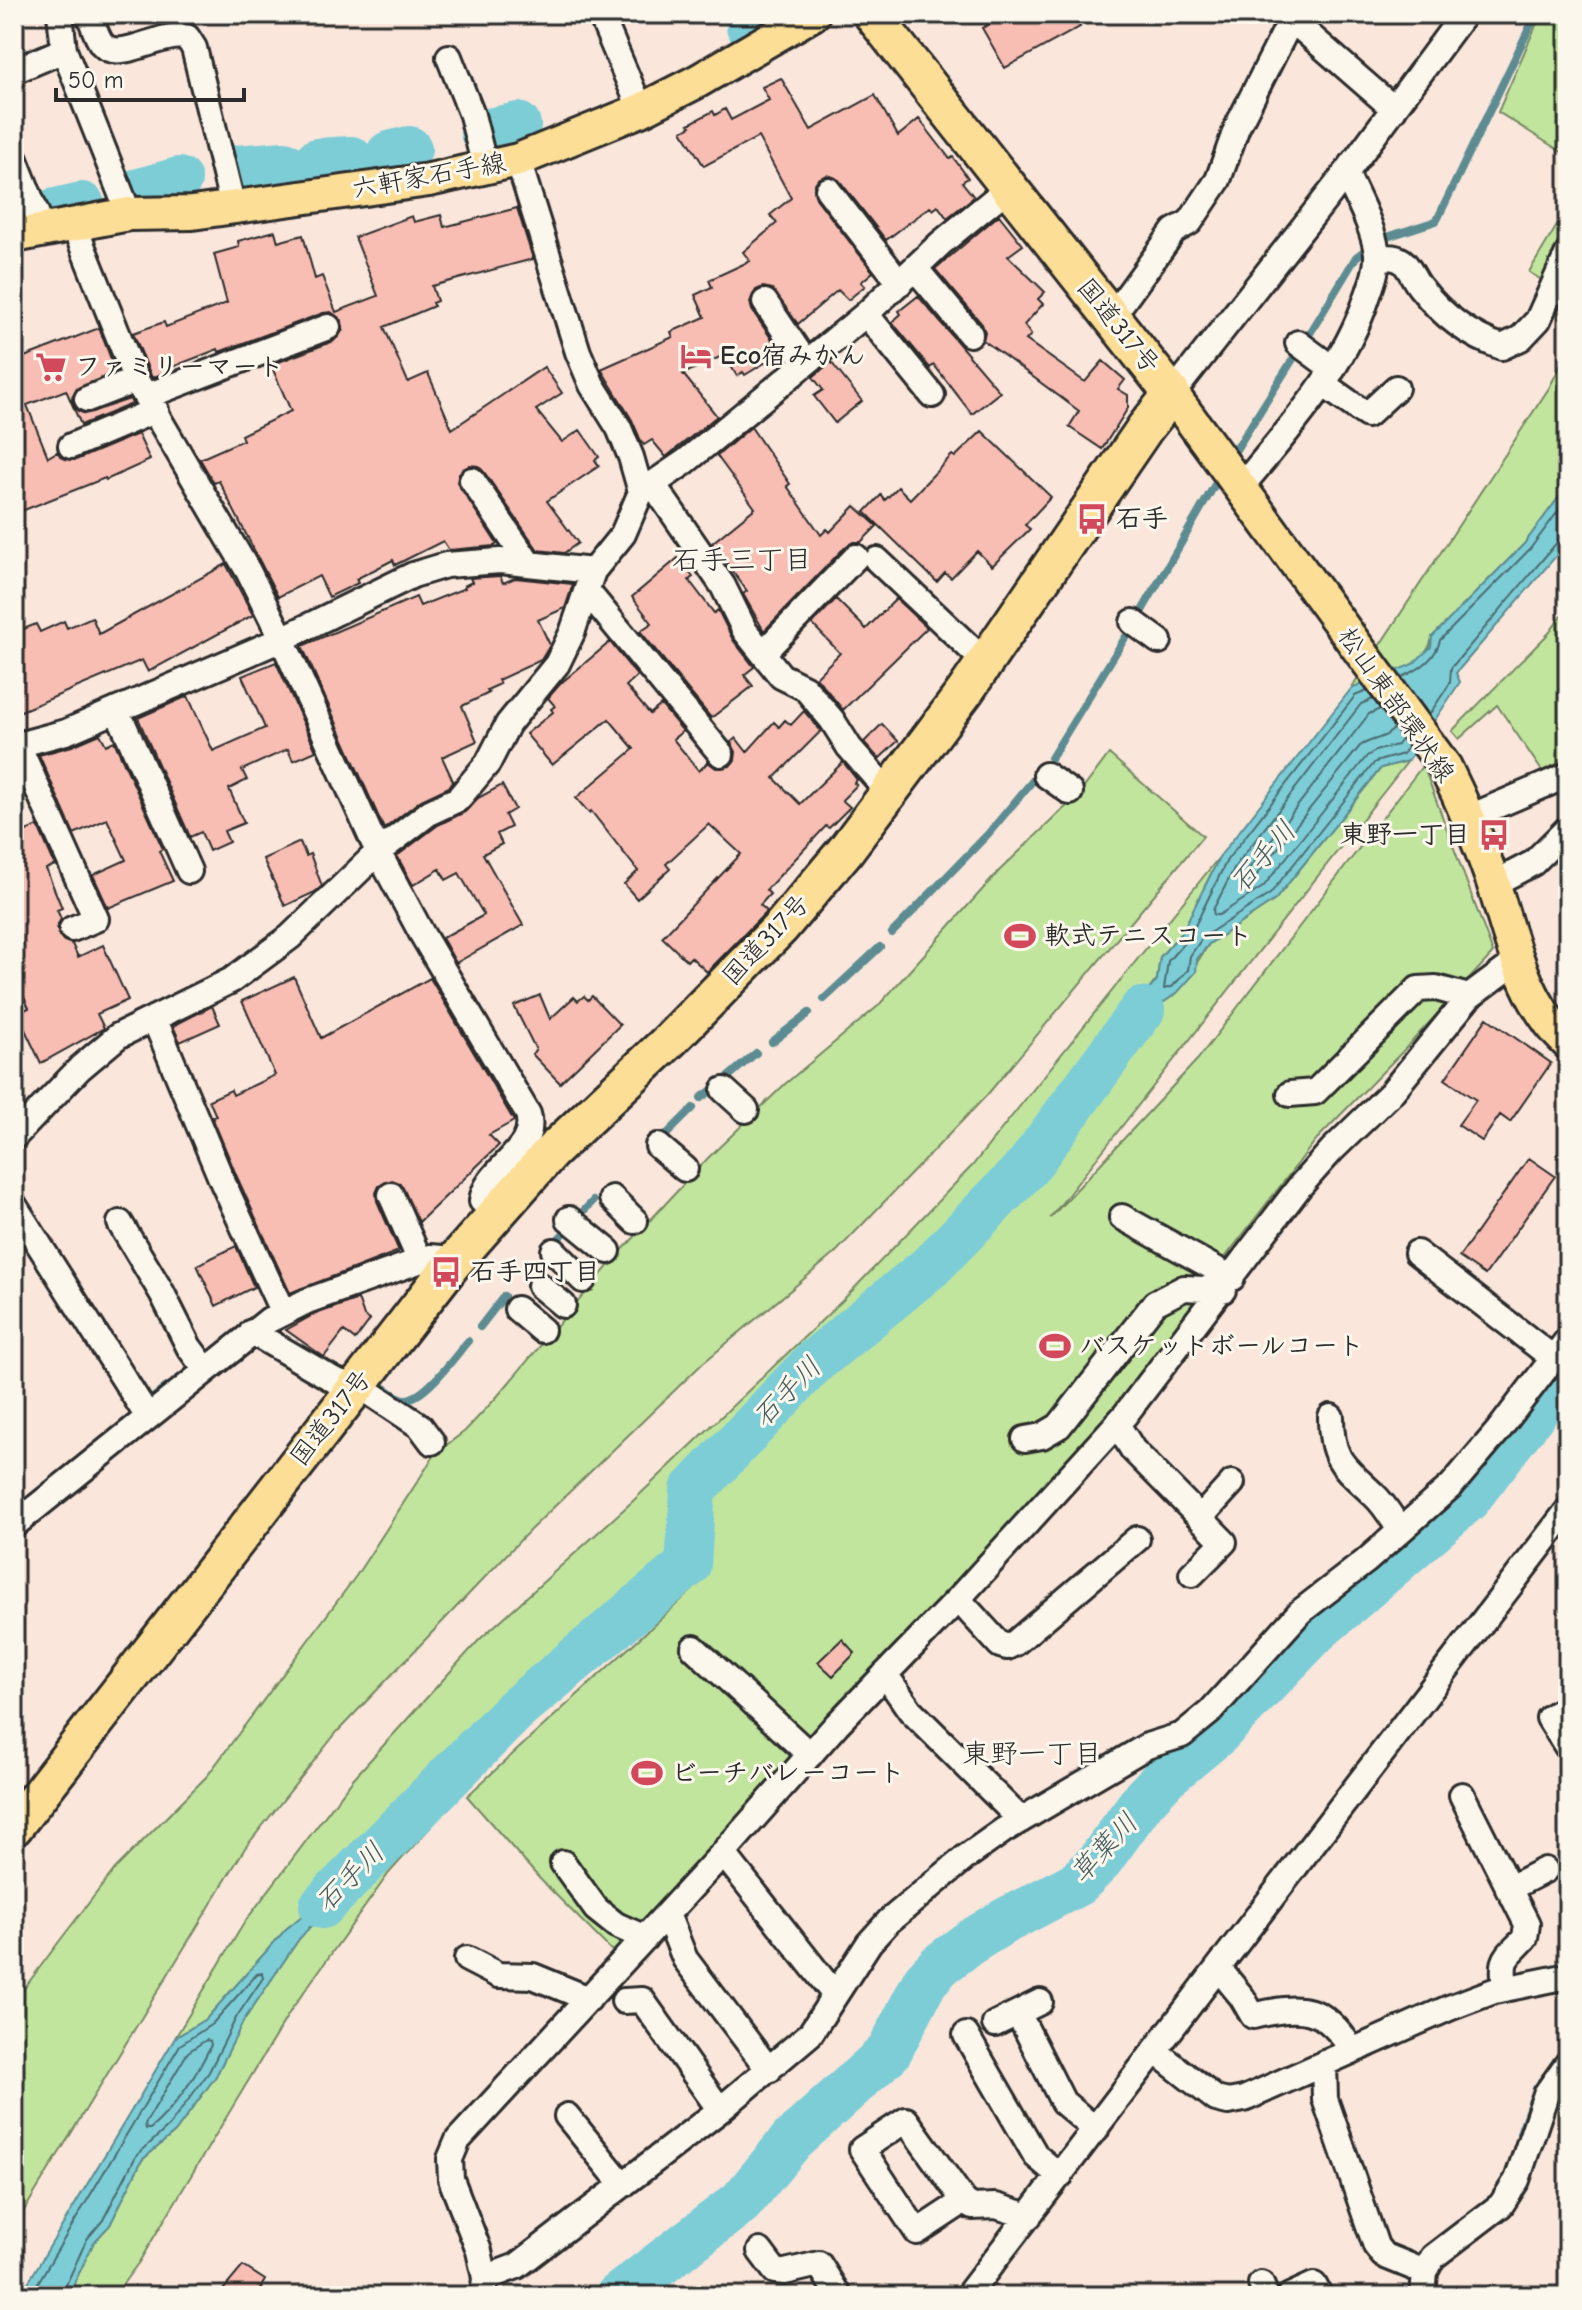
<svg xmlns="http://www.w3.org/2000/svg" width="1582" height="2310" viewBox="0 0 1582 2310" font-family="'Comic Neue','Klee One',sans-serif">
  <rect width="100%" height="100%" fill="#fae6db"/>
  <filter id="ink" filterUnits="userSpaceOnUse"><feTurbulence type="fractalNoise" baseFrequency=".0125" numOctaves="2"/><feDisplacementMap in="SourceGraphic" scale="16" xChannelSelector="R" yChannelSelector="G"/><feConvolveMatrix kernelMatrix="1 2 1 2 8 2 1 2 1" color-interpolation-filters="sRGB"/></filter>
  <g filter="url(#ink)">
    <path fill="#c2e59e" stroke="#768864" stroke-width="2" d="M1541,14h27v142l-70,-44z
      M1568,207v90l-39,-25z
      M1568,351v134l-44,59 -92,93c-4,32 -56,41 -81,52l198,-301z
      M1568,607v152l-26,12 -45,-66 -38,34 -7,-8 97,-98z
      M1109,754l94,82 -216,259 -152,158 -132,110 -174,168 -192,201 -92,116 -231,379v-225l47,-63 54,-70 92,-93 149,-200 80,-123 29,-22 30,-32 121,-142 92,-99 77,-74 93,-78 121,-135 80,-77z
      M1408,761l-358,457 148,-159 225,-294 70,188 -89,97 -88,90 -89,115 -50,77 -58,77 -161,178 -121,117 -218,254 -79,-79 -73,-83 235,-215 -93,72 -89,75 -131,145 -98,137 -152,252 -25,34h-46l26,-54 16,-17 32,-65 33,-28 41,-56 28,-56 55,-81 62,-70 -75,60 -79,89 -32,20 69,-115 109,-144 126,-139 155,-140 208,-199 130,-135 248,-310 -38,76 -22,25 -3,22 -47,60 -2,19 46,-49 23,-16 32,-49 66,-44 106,-132z"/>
    <path fill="#7dcdd7" stroke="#5c8c92" stroke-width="2" d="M1568,485v57l-112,131 4,9 -52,79 -27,7 -106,132 -66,44 -12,15 -1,13 -19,21 -23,16 -48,50 4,-20 47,-59 3,-23 22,-25 38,-76 131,-167 62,-25 18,-17 1,-10 92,-93z
      M366,1864l-67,75 -55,81 -28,56 -41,56 -33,28 -32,65 -16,17 -26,54h-48l155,-258 32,-20 79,-89z"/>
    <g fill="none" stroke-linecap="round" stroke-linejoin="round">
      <path stroke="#4c6c70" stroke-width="2" d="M1402,677c17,-7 34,-18 38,-37l90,-91 38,-51
        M1367,691l-12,5 -128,164 -37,76 -22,25 -4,28 8,-2 16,-17 2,-14 13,-19 67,-43 105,-132 28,-8 5,-7
        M1373,699l-12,5 -125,161 -23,45 1,5h5l44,-28 104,-131 8,-5 22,-6 5,-7
        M1380,709l-11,5 -123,158 -1,8 4,1 6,-4 105,-131c11,-8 27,-7 34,-18
        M1429,715l21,-32 1,-15 108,-128 9,-3
        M206,2040l4,1 1,4c-14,30 -36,63 -61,84h-4l-1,-5 43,-72z
        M30,2296l150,-251 32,-21 45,-50 5,-1 1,5 -26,38 -28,56 -40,54 -33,30 -33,64 -16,19 -26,57"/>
      <path stroke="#5c8c92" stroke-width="8" d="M1381,239l55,-18 2,-3 98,-204
        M1306,340l50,-83 8,-6
        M1230,459l68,-108
        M1143,609l78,-135
        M1051,758l77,-125
        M892,933l96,-99 52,-62
        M824,999l56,-52
        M772,1042l37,-29
        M728,1077l28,-24
        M701,1098l15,-11
        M663,1138l30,-30
        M576,1219l17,-18
        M555,1242l15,-15
        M480,1327l24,-31
        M383,1387c7,4 15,12 23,12 20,-1 49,-43 62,-58
        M149,1401l19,-15
        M1541,2081l27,-33
        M1520,2133l13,-36"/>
      <path stroke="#7dcdd7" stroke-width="46" d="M749,26l20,-12
        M483,132l35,-7
        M389,154l20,-5
        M317,161l34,-2
        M236,168l48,-4
        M129,194l50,-14
        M52,212l30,-7
        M322,1906l191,-194 175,-147 5,-75 121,-128 117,-96 97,-100 114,-156
        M618,2296l123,-94 51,-62 97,-88 36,-71 15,-16 29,-22 34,-21 75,-39 20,-20 46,-64 21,-22 52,-43 98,-102 152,-132 101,-132"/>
    </g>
    <path fill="#f8bdb3" stroke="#2b2b2b" stroke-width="2" d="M1008,14h64l8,13 -75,41 -23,-40z
      M781,78l30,52 64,-35 23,41 21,-17 31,40 3,-2 15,21 -6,4 12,15 -27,21 -9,-12 -5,4 -3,-3 -44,33 -47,-60 -12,-5 -9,4 -4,6 2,13 57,74 -12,10 4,4 -17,14 -10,-10 -40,34 -26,-35 -9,-2 -7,3 -6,12 2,8 29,43 -36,22 -2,-3 -6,4 -13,-21 -41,19 34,42 -51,41 -14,-17 -8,5 -3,-4 -9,-21 -31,-51 72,-32 -2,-5 34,-15 -10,-22 17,-8 -3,-7 41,-19 -7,-9 34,-29 -7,-8 21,-17 -33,-61 -54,29 -22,-35 9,-5 -2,-2 24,-13 2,4 10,-6 6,11 38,-20 -7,-13z
      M517,208l16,51 -101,27 5,15 -5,2 2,3 -50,21 24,55 20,-9 24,56 92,-62 18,26 -26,17 26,32 18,-12 19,27 -4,3 4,6 -52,35 31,42 -14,10 -26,-3 -54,-78 -6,-6 -8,-1 -11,8 -2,9 40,62 -3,2 -45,4 -6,-9 -48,24 -2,-5 -37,19 2,4 -29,14 -10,-21 -41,21 -59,-116 -5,2 -14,-24 43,-19 -2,-5 50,-24 -20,-46 63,-24 9,-11 -1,-9 -11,-9 -8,1 -104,39 -1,-3 -51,20 1,2 -16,7 -19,-45 31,-11 2,5 61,-24 -13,-49 25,-7 -1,-6 37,-10 3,11 25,-7 12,44 7,-3 14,36 42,-16 -23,-59 57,-21 2,6 27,-7 3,12z
      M999,215l24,30 -15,11 37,36 -7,7 5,5 -19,21 7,10 -5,5 59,42 18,-21 22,19 -7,9 10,6v13l-26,41 -33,-22 10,-16 -96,-71 2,-8 -3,-8 -47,-55z
      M918,296l82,96 -28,22 -38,-49 -4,3 -38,-46 9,-8 -2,-3z
      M99,328l17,44 -40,17 -4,8 1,8 5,6 7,3 45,-15 2,5 -51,21 -15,-35 -39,15 21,52 9,-5 6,6 13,2 62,-26 12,26 -44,20 -1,-2 -91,36v-153z
      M831,362l31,39 -27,22 -21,-27 9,-6 -10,-13z
      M751,427l39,57 -3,2 34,49 6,-6 3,3 25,-26 22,20 -16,16h-8l-8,5 -81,84 -21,-37 4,-3 -35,-48 43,-35 -38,-52z
      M982,431l69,66 -26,28 5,4 -38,37 -15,-15 -26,27 -6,-5 -8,9 -72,-70 16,-17 4,5 13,-13 12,12 42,-44 3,2z
      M678,558l15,19 -4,3 25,33 4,-3 15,30 21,27 -10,8 9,11 -42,32 -71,-87 12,-8 -20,-26z
      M226,564l27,51 -105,57 -6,-12 -128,54v-81l22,-9 4,8 24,-11 3,7 25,-11 7,17z
      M500,576l3,7 12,-5 58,6 -8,24 -27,12 12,25 -9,15 -43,20 2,4 -13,6 2,3 -27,13 15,35 -35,16 11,24 -4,6 -28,13 -37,29 -82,-183 114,-49 4,9 45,-18 -1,-2 8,-4 -2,-4z
      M836,599l30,30 30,-30 31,29 -84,82 -27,-33 24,-24 -28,-29z
      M610,642l27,34 -11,10 24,28 11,-9 22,26 -10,8 26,32 9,-9 8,6 14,-2 5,-6 1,-8 -5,-10 5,-4 11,14 27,-30 5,5 6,-7 6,5 13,-14 17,20 -47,47 26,26 43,-42 14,18 -3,3 3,2 -15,15 8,7 -21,21 -3,-2 -60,64 4,4 -10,11 7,6 -60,61 -16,-15 -4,4 -25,-24 79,-83 -32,-30 -43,40 4,5 -33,30 -13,-15 14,-13 -47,-60 -2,2 -13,-15 58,-49 -25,-30 -57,46 -26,-31 27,-22 -2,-3 4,-3 -7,-8 13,-15z
      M276,662l40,89 -23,10 -5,-12 -46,21 5,10 -18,9 15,34 -20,8 5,11 -20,9 -8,-19 -11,5 -52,-119 50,-22 25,55 52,-23 -23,-52z
      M882,724l16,17 -19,18 -15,-17z
      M100,734l6,11 8,-4 49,108 -4,2 14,30 -65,27 -15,-33 33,-15 -19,-41 -33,15 -35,-79 33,-9z
      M502,785l13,24 -10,6 6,12 -14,7 5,10 -19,10 40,71 -67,38 -14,-25 42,-23 -25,-42 -13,7 -6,-11 -27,16 -16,-29 41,-31 27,-13 13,-14z
      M38,826l17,39 -9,4 16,39 -5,2 4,9 -4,7 2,9 5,6 8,3 6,13 25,-12 25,55 -31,14 7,14 -63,35 -24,-50 12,-5 -15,-32v-140z
      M300,842l6,14 4,-2 12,32 -7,6 -30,14 -22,-47z
      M294,977l27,61 109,-60 84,143 -25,14 10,10 -80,77 -19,-39 -8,-3 -13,6 -3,7 1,8 22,50 -109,42 -53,-116 -25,-60 4,-1 -7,-16 22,-10 2,5 42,-20 -33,-74z
      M540,995l10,24 24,-22 4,4 6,-5 4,4 4,-4 28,29 -60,58 -28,-29 4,-4 -22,-44z
      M212,1006l8,18 -40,18 -7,-16z
      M1487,1018l64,45 -41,59 -10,-7 -18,26 -24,-16 18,-25 -31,-21z
      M1529,1158l26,18 -70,99 -26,-18z
      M236,1246l18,41 -38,19 -19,-41z
      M358,1299l6,17 6,4 -15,20 -11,-9 -20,26 -38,-27 27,-15z
      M842,1639l13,14 -22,23 -15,-14z
      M243,2266l22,14 -9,16h-38z"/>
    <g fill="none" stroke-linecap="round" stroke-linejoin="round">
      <defs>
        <path id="minor" d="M60,14l4,36 65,164
          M89,14c4,10 7,22 13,30 17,20 61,-14 85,-7l7,11 39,159
          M1285,14l109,95
          M605,25l36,85
          M449,57l23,58 13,52
          M14,71l50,-21
          M14,157l29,73
          M518,160l60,192 14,33 27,43 12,29 10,35
          M828,190l72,93
          M73,223l63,157 112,191 34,68 96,213 44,82 106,180c11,36 -42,54 -46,87l13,13
          M1377,257c9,0 18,-1 25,4 7,5 12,19 18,26 21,27 49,49 82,60l19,-9 17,-18 30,-67
          M915,268l55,66
          M765,302l41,61
          M866,314l66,81
          M1111,318l63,-87 16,-9 28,-42 19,-53 54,-107
          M1298,343l35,26
          M1323,384l44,31 29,-27
          M1172,394l174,-221 118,-159
          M147,396l181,-69
          M87,399l49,-19
          M71,446l85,-36
          M472,480l57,84
          M653,484l70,102 22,45 36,45 24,12 27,32 17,27 40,46
          M1241,487c49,-59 103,-118 127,-192 5,-14 10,-28 9,-42 -4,-27 -20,-55 -31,-80
          M877,560l108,102
          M587,591l134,163
          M1133,622l26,19
          M763,653l93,-96
          M117,710l72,161
          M18,745l78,174 -24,10
          M14,746l52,-14 216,-93 131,-64 33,-10 54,-4 93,10
          M1046,775l24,17
          M1470,817l98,-42
          M1493,884l40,-21 35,-35
          M154,1018l69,165 60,130
          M724,1090l22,20
          M1290,1094l25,-2 103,-103 18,-1 33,9
          M14,1137l66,-69 38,-32 114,-56 58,-43 88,-85 52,-40 28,-13 30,-36 20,-39 49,-60 15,-31 21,-62 30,-37 18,-42 44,-30 181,-148 75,-71 67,-55
          M658,1146l27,23
          M391,1195l29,66
          M612,1198l23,23
          M14,1205l134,212
          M1122,1217l110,61
          M569,1219l39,32
          M120,1223l42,70 27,54 17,23
          M554,1251l29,29
          M1417,1253l136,105
          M540,1286l23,19
          M517,1309l25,21
          M252,1332l82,48 38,14 48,32 12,16
          M1331,1417c0,45 14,50 43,78 11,10 18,23 26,35
          M1117,1424l16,26 91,92 -32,32
          M1025,1439l17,-3 17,-10 96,-123 29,-15 39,2
          M1200,1518l32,-35
          M14,1525l255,-205 38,-19 123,-44 12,1 10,6
          M958,1599l42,46 7,2 8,-4 122,-104
          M694,1648l116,107
          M885,1674l25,36 111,110
          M1568,1706l-19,12 19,30
          M1462,1795l65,129 -2,14c-20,22 -24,17 -20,51
          M723,1853l112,142
          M563,1863l33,46 20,16 29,13
          M1508,1889l37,-19
          M667,1914l18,45 84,111
          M467,1959l31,16 35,1 56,23
          M1219,1969l23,28 11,19c47,-12 73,-11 99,35
          M624,2001l18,-1 78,110
          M1018,2013l45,89 33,28
          M995,2024l45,-22
          M966,2035l70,121 24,20
          M1156,2052l60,47 12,3 16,-3 205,-91 45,-17 74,-15
          M1324,2063l1,36 51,147 7,9 42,17
          M567,2116l56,69
          M964,2201l-47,31 -55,-83 44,-29 58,81 8,6 24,-1 33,10
          M760,2251l15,20 10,1 34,-8 20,32
          M485,2278l32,-12 203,-156 90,-76 59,-91 20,-22 77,-64 38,-27 143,-84 35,-11 28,-23 90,-100 66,-51 86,-76 46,-54 70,-92
          M1261,2284l5,12
          M483,2296l2,-18 -6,-27 -28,-72 -1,-20 8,-19 265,-287 114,-129 121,-125 167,-184 175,-229 32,-36 59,-57 78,-96 47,-35
          M967,2296l601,-786
          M1290,2296l24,-11 6,11
          M1423,2296l2,-24 8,-15 68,-52 16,-25 29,-86 22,-31"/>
        <path id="major" d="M14,236l115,-22 63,-1 237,-33 89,-20 123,-50 57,-29 115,-67
          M1172,394l273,373c19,38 34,75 48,115 18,56 30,119 75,161"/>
        <path id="highway" d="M14,1827l438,-563 98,-111 120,-113 111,-113 64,-76 121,-161 179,-262 27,-34 -300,-380"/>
      </defs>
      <use href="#minor" stroke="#2b2b2b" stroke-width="30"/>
      <use href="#major" stroke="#2b2b2b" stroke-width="38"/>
      <use href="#highway" stroke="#2b2b2b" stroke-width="42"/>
      <use href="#minor" stroke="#fbf7ec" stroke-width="24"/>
      <use href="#major" stroke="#fdde96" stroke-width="32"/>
      <use href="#highway" stroke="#fdde96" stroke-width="36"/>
    </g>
  </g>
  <defs>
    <symbol id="hotel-bare" viewBox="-9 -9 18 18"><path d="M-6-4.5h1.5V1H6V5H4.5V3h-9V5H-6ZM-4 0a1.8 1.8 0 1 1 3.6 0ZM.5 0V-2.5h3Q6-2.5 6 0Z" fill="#d1495b" stroke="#fbf7ec" stroke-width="2.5" paint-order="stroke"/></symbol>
    <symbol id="supermarket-bare" viewBox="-9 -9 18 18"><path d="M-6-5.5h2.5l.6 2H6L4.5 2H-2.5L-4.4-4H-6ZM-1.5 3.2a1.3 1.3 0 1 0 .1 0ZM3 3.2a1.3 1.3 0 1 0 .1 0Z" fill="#d1495b" stroke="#fbf7ec" stroke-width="2.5" paint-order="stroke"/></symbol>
    <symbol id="bus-bare" viewBox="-9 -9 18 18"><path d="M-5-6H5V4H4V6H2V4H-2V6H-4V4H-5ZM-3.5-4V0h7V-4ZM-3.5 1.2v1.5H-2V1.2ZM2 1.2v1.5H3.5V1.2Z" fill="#d1495b" stroke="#fbf7ec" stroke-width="2.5" paint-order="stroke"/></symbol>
    <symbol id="stadium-bare" viewBox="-9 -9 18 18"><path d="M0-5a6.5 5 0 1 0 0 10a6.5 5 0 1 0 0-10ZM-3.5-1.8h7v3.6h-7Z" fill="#d1495b" stroke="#fbf7ec" stroke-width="2.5" paint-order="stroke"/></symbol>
  </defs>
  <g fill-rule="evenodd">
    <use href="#hotel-bare" x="674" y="334" width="44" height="44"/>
    <use href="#supermarket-bare" x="29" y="345" width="44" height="44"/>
    <use href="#bus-bare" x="1070" y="497" width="44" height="44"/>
    <use href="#bus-bare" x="1472" y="813" width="44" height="44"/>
    <use href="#stadium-bare" x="998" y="914" width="44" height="44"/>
    <use href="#bus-bare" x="424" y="1250" width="44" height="44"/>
    <use href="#stadium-bare" x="1033" y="1324" width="44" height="44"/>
    <use href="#stadium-bare" x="625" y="1751" width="44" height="44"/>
  </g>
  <g text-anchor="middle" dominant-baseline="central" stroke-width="6" stroke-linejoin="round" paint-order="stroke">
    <g font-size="26" fill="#2b2b2b" stroke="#fbf7ec">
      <text transform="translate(429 176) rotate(-10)">六軒家石手線</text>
      <text transform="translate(1118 326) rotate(51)">国道317号</text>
      <text transform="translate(1396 705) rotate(55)">松山東部環状線</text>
      <text transform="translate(766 940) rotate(-47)">国道317号</text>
      <text transform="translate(331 1418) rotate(-52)">国道317号</text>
    </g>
    <g font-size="26" font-weight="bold" fill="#2b2b2b" stroke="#fbf7ec" text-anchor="start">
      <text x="720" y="356">Eco宿みかん</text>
      <text x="75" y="367">ファミリーマート</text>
      <text x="1116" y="519">石手</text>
      <text x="1470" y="835" text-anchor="end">東野一丁目</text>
      <text x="1044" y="936">軟式テニスコート</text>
      <text x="470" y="1272">石手四丁目</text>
      <text x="1079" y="1346">バスケットボールコート</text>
      <text x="671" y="1773">ビーチバレーコート</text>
    </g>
    <g font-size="28" fill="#2b2b2b" stroke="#fbf7ec">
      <text x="742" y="560">石手三丁目</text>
      <text x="1032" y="1754">東野一丁目</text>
    </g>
    <g font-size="28" font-style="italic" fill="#445c5f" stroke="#fbf7ec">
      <text transform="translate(1263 857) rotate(-49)">石手川</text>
      <text transform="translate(787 1392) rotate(-46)">石手川</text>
      <text transform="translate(1104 1848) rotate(-47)">草葉川</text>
      <text transform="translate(350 1877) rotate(-45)">石手川</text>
    </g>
  </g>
  <rect width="1582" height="2310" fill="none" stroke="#fbf7ec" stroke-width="48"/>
  <rect x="24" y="24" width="1534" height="2262" fill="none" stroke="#2b2b2b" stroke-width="3" filter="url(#ink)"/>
  <path d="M56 88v12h188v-12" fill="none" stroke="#2b2b2b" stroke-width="4"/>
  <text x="68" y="88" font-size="24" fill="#2b2b2b" stroke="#fbf7ec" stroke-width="6" paint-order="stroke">50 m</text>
</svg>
